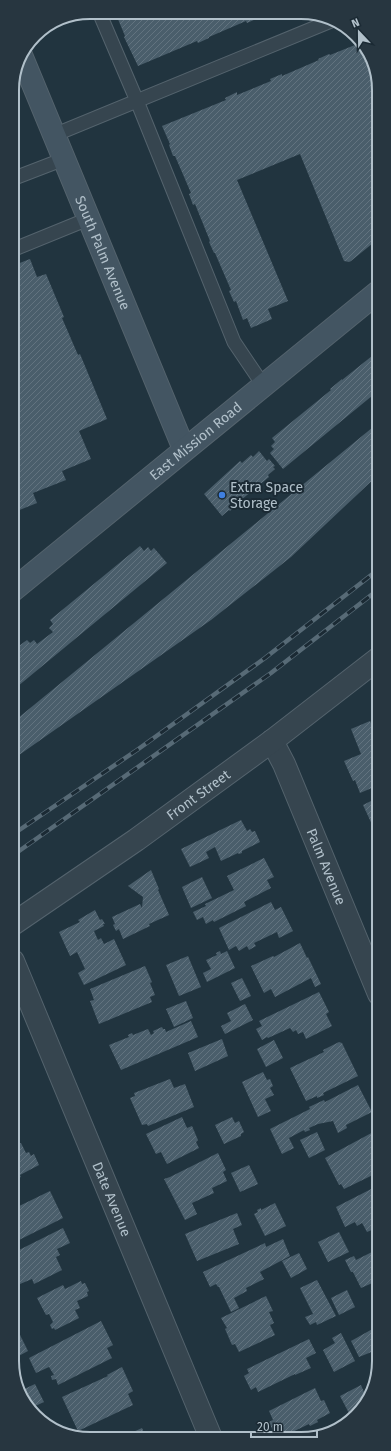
<svg xmlns="http://www.w3.org/2000/svg" width="391" height="1451" viewBox="0 0 391 1451" font-family="'Fira Sans',sans-serif">
  <defs>
    <pattern id="building-hatch" width="6" height="6" patternUnits="userSpaceOnUse"><rect width="6" height="6" fill="#4a5e6b"/><path d="M-1 1l2-2M0 6l6-6M5 7l2-2" fill="none" stroke="#62737f"/></pattern>
  </defs>
  <rect width="100%" height="100%" fill="#21343f"/>
  <path fill="url(#building-hatch)" d="M115,12l150,1 -8,3 1,2 -11,5 -1,-2 -37,16v1l-11,5 -1,-2 -59,25 -14,-29 1,-1z
    M360,43l18,36v160l-27,22 -2,1 -5,-1 -44,-107 -63,26 51,121 -20,8 4,10 -21,9 -4,-10 -4,2 -7,-19 -2,1 -5,-11 2,-1 -16,-37h-1l-5,-11 1,-1 -15,-37 -2,1 -4,-11 2,-1 -16,-37h-2l-4,-11 1,-1 -8,-18 64,-26 -1,-2 12,-6v3l34,-14 -1,-2 12,-5v2l37,-16 -1,-1 11,-5 1,1z
    M30,259l7,18 9,-3 18,43 -2,1 16,37 2,-1 27,65 -28,12 12,28 -29,12 4,9 -33,13 4,10 -25,10v-247z
    M377,352l1,1v38l-95,78 -13,-16 4,-4 -3,-3 4,-4 -3,-4 59,-48 -1,-1 12,-10v1z
    M378,423v52l-87,82 -80,63 -199,140v-37z
    M259,451l8,10 2,-2 6,7 -2,1 2,2 -7,6 1,2 -28,23 1,1 -12,10 -1,-1 -7,6 -18,-22 36,-33 2,2 9,-8 2,2z
    M140,546l4,5 4,-4 3,4 3,-3 13,15 -155,128v-40l15,-11 3,3 4,-3 3,4 16,-12 -4,-4 4,-4 -3,-4z
    M379,720v65l-19,8 -5,-13 -2,1 -9,-20 17,-7 -10,-25 19,-8 1,2z
    M379,797v33l-4,1 -12,-26z
    M241,820l6,11 3,-2 2,3 3,-1 5,11 -18,9v2l-3,1 -1,-1 -17,8 -6,-14 -9,5 3,6 -19,9 -9,-18z
    M264,858l10,19 -7,3 4,8 -27,14 2,4 -32,16 -1,-2 -7,4 -3,-7 -6,3 -4,-8 13,-6 -1,-2 29,-14 -7,-14z
    M151,870l8,19 -1,1 11,25 -20,9 1,2 -27,13 -4,-10 -3,2 -3,-6 2,-1 -3,-7 28,-13 2,4 1,-11 -15,-11z
    M202,877l10,21 -21,10 -9,-21z
    M271,902l4,8 6,-3 12,24 -14,7 -2,-6 -23,11 2,3 -7,4 -2,-4 -8,5 -3,-5 -7,4 -10,-22z
    M95,910l5,10 2,-1 3,5h-2l1,2 -10,5 4,9 3,-2 3,6 10,-5 12,26 -42,20 -6,-12 7,-4 -8,-17 -7,4 -11,-24 21,-10 -2,-2z
    M300,943l7,15 1,-1 13,27 -6,3 -4,-9 -36,19 -4,-8 -7,4 -13,-27 22,-10 1,1z
    M220,951l1,3 6,-3 8,17 -28,14 -4,-9 8,-4 -5,-9 11,-5 -1,-2z
    M188,956l13,31 -22,9 -13,-31z
    M145,966l7,16 -2,1 5,12 -5,2 2,5 -53,22 -9,-23 4,-1 -4,-11z
    M242,978l9,18 -11,5 -9,-18z
    M319,992l10,20 -3,2 6,12 -26,13 -3,-7 -5,2 -2,-4 -3,2 -3,-4 -22,10 -1,-1 -5,3 -6,-11 6,-3 -3,-5z
    M186,1001l7,17 -19,9 -8,-18z
    M245,1004l8,16 -28,14 -4,-8 10,-5 -4,-8z
    M191,1021l7,16 -77,33 -12,-25 20,-8 -1,-2 4,-2 1,2 15,-6 3,6 3,-2 -1,-2 9,-4 1,2h2l1,3z
    M222,1039l6,17 -33,15 -7,-18z
    M274,1040l9,18 -17,9 -9,-18z
    M339,1042l3,1 16,33 -35,17 1,2 -7,3v-2l-11,5 -16,-33 34,-16 -1,-2z
    M263,1072l4,8 3,-1 3,7 -3,2 4,7 -9,4 6,12 -13,6 -16,-35z
    M170,1079l4,9 11,-4 9,23 -46,19 -1,-2 -5,1 -12,-27 5,-2 -1,-3z
    M358,1085l14,27 -26,13 1,3 -9,5 -5,-12 -15,3 -9,4 1,2 -5,2 -1,-2 -15,8 5,10 -12,6 -12,-25 40,-20 -1,-2 15,-7 1,2z
    M13,1111l5,12 -5,2z
    M182,1117l5,11 5,-2 6,14 -2,2 3,6 -32,16 -6,-12 -5,2 -10,-20z
    M232,1117l3,6 4,-2 5,11 -3,2v2l-17,8 -9,-19z
    M377,1130l2,3v39l-35,17 -3,-5 -2,1 -14,-27z
    M317,1132l8,18 -16,8 -9,-18z
    M21,1143l5,10 3,-1 2,4 3,-2 5,11 -19,10 1,2 -5,2 -1,-2 -2,1v-31z
    M218,1153l8,17 -3,2 4,9 -15,7 2,5 -22,10 5,11 -12,6 -21,-41 6,-2z
    M249,1165l9,19 -18,8 -9,-19z
    M379,1185v42l-12,5 -5,-9 -5,3 -2,-4 -10,5 -9,-20z
    M50,1191l13,27 -50,25v-34z
    M275,1203l11,23 -21,10 -11,-22 4,-2 -1,-2 4,-2v2z
    M237,1213l5,12 -9,4 6,15 -42,17 -12,-27z
    M63,1228l7,15 -13,6 3,6 -4,2 6,13 -28,14 -2,-5 -12,5 -6,-13 -1,1v-19z
    M339,1232l10,20 -21,10 -10,-20z
    M283,1239l7,17 -30,16 4,7 -18,9 1,3 -13,7 5,10 -8,4 -12,-25h-1l-2,-3 -6,3 -7,-15 62,-29 1,4z
    M379,1246v38l-2,-3 -16,7 -8,-16h-2l-6,-12 9,-4 2,4 16,-8 -1,-3z
    M299,1253l8,16 -16,9 -9,-17z
    M317,1280l19,36 -19,9 -1,-3 -6,3 -5,-8 8,-3 -13,-26z
    M81,1281l1,3 3,-1 4,8 -2,1 1,4 -11,5 3,7 -5,2 4,8 -24,12 -1,-2 -2,1 -2,-4 3,-3 -4,-8 -3,1 -9,-17 26,-13 2,4z
    M13,1288l5,11 -5,3z
    M347,1290l8,17 -16,8 -8,-17z
    M266,1296l7,15 -4,1 5,11 -4,2 5,10 -36,17 -4,-8 -3,1 -7,-16 2,-1 -6,-10z
    M13,1318l4,8 -4,2z
    M101,1321l12,24 -6,3 5,10 -54,27 -2,-6 -4,1 -1,-4 3,-1 -5,-8 -13,6 -7,-15z
    M376,1327l3,6v16l-20,8 -8,-16z
    M341,1333l14,28 -21,11 -11,-22 12,-7 -3,-5z
    M20,1335l8,16 -15,8v-20z
    M309,1339l7,14 -10,5 5,10 -16,7v-1l-37,18 -2,-5 -5,3 -7,-14 5,-3 -2,-4z
    M122,1367l11,24 -5,3 5,11 -55,26 -16,-34 46,-21 -1,-1z
    M35,1384l9,18 -13,6 -9,-18z
    M361,1385l5,12 -6,16 -9,4 -11,-21z
    M315,1388l6,13 3,-1 6,13 -13,7 1,2 -8,4 -1,-2 -27,13 -4,-8 -5,2 -4,-9 4,-2 -4,-9z
    M142,1428l4,10h-26z"/>
  <g fill="none" stroke-linecap="round" stroke-linejoin="round">
    <defs>
      <path id="lane" d="M99,12l38,89 97,241 29,43
        M54,135l277,-114
        M12,179l52,-20
        M12,250l76,-31"/>
      <g id="street">
        <path id="s1" d="M272,741l12,23 95,230"/>
        <path id="s2" d="M13,924l123,-84 136,-99 107,-83"/>
        <path id="s3" d="M13,961l198,477"/>
      </g>
      <g id="secondary">
        <path id="s4" d="M21,55l163,394"/>
        <path id="s5" d="M12,591l366,-299"/>
      </g>
    </defs>
    <use href="#lane" stroke="#54636d" stroke-width="15"/>
    <use href="#street" stroke="#54636d" stroke-width="24"/>
    <use href="#secondary" stroke="#54636d" stroke-width="24"/>
    <use href="#lane" stroke="#36454f" stroke-width="13"/>
    <use href="#street" stroke="#36454f" stroke-width="22"/>
    <use href="#secondary" stroke="#435562" stroke-width="22"/>
    <defs>
      <path id="rail" d="M12,835l125,-85 128,-92 114,-89
        M12,856l259,-183 108,-84"/>
    </defs>
    <use href="#rail" stroke="#576a76" stroke-width="4.5"/>
    <use href="#rail" stroke="#1b2a34" stroke-width="3" stroke-dasharray="9" stroke-linecap="butt"/>
  </g>
  <circle fill="#3f7fe0" stroke="#1b2a34" stroke-width="1.5" cx="222" cy="495" r="4"/>
  <g text-anchor="middle" dominant-baseline="central" stroke-width="4" stroke-linejoin="round" paint-order="stroke">
    <g font-size="14" fill="#b1c0ca" stroke="#1b2a34">
      <text stroke="none"><textPath href="#s4" startOffset="214">South Palm Avenue</textPath></text>
      <text stroke="none"><textPath href="#s5" startOffset="237">East Mission Road</textPath></text>
      <text stroke="none"><textPath href="#s2" startOffset="226">Front Street</textPath></text>
      <text stroke="none"><textPath href="#s1" startOffset="137">Palm Avenue</textPath></text>
      <text stroke="none"><textPath href="#s3" startOffset="258">Date Avenue</textPath></text>
    </g>
    <g font-size="14" fill="#b1c0ca" stroke="#1b2a34" text-anchor="start">
      <text x="230" y="487">Extra Space<tspan x="230" dy="16">Storage</tspan></text>
    </g>
  </g>
  <path d="M0 0H391V1451H0ZM90 19H301A71 71 0 0 1 372 90V1361A71 71 0 0 1 301 1432H90A71 71 0 0 1 19 1361V90A71 71 0 0 1 90 19Z" fill="#273640" fill-rule="evenodd"/>
  <path fill="none" stroke="#b1c0ca" stroke-width="2" d="M90 19H301A71 71 0 0 1 372 90V1361A71 71 0 0 1 301 1432H90A71 71 0 0 1 19 1361V90A71 71 0 0 1 90 19Z"/>
  <g transform="translate(359 32) rotate(338)" stroke="#1b2a34" stroke-width="3" paint-order="stroke">
  <path d="M0-3L7 15L0 10L-7 15Z" fill="#b1c0ca"/>
  <text y="-6" font-size="11" font-weight="bold" text-anchor="middle" fill="#b1c0ca">N</text>
  </g>
  <path d="M251 1431v6h66v-6" fill="none" stroke="#b1c0ca" stroke-width="2"/>
  <text x="257" y="1431" font-size="12" fill="#b1c0ca" stroke="#1b2a34" stroke-width="3" paint-order="stroke">20 m</text>
</svg>
